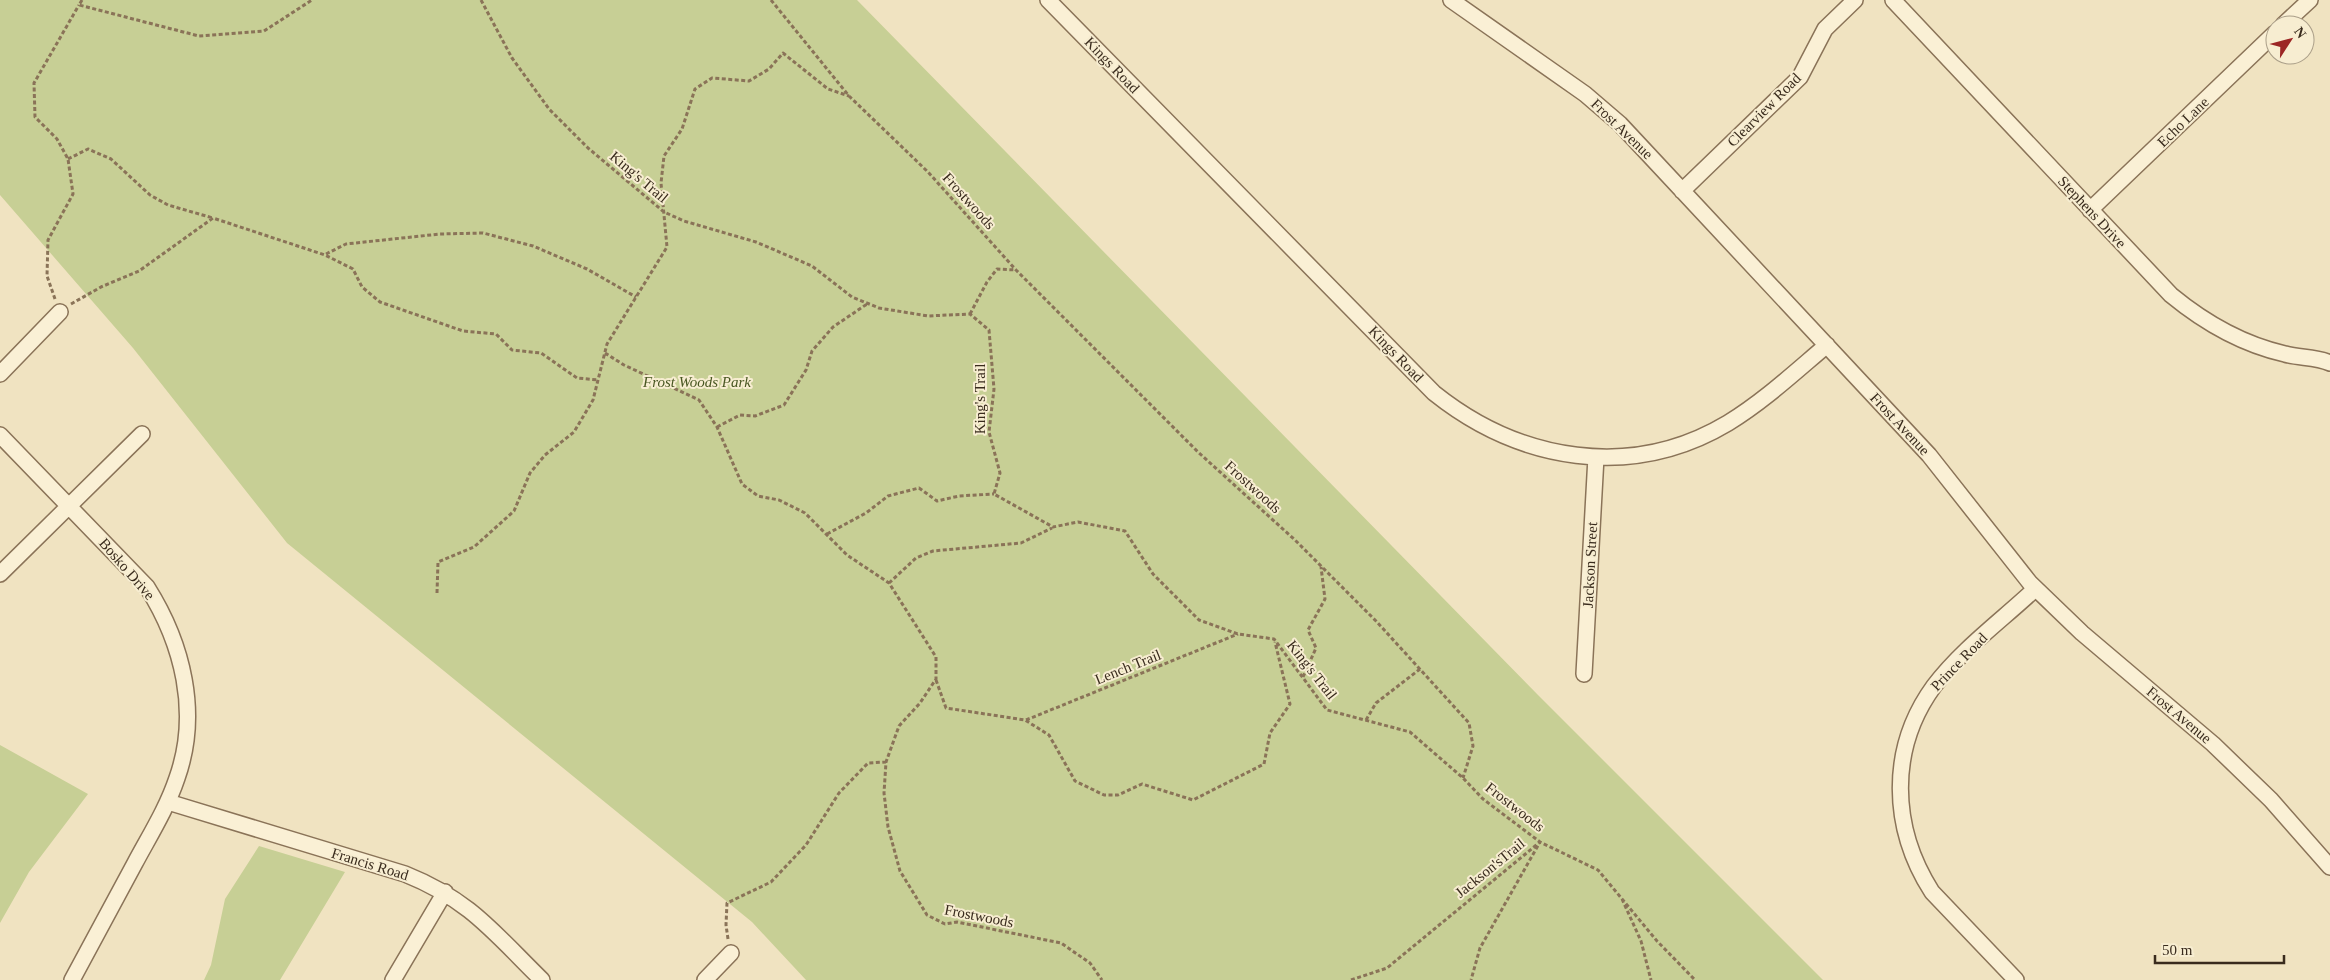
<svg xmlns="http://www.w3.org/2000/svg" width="2330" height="980" viewBox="0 0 2330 980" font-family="'Times New Roman',serif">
  <rect width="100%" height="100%" fill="#f0e3c1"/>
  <path fill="#c7cf95" d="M0,0h857l680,694 286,286h-1017l-54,-58 -465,-379 -154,-195 -133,-153z
    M0,745l88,49 -59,78 -29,51z
    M259,846l86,26 -65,108h-76l7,-15 14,-66z"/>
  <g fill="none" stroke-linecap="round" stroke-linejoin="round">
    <defs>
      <path id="minor" d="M1048,0l386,393c85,68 197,88 294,30 36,-22 67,-51 99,-78
        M1451,0l134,94 35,30 309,331 101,128 52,50 131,111 58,56 59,67
        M1893,0l278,295c34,28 70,49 114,59 14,4 32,3 45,9
        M2283,25l27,-25
        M1682,191l118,-114 25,-48 30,-29
        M2090,210l185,-177
        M0,374l60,-62
        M0,435l147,152c36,57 53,126 30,191 -10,30 -27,57 -42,85 -21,39 -42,78 -63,117
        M0,574l142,-140
        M1584,674l12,-217
        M168,802l237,72c65,26 89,59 137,106
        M393,980l52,-88
        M705,980l26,-27
        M2016,980l-84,-88c-41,-64 -44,-143 2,-206 28,-37 68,-66 101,-97"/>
    </defs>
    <use href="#minor" stroke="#8a7358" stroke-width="18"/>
    <path stroke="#8a7358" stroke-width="3" stroke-dasharray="4 2.5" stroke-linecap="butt" d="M82,0l-3,5 120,31 65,-5 48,-31
      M481,0l31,58 37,51 39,39 76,64 20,9 72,21 56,24 40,31 27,11 49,8 42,-2 19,16 5,59 -5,43 11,41 -6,21 59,33 25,-5 47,9 28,43 46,46 39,14 36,5 53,71 83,22 53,46 20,21 57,43 58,28 59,71 38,39
      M771,0l78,96 79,76 88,98 182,182 97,88 81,81 93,102 4,23 -10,32
      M68,159l20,-10 23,10 39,36 18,10 45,13
      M326,254l20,-10 94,-10 43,-1 50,13 54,23 49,28
      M55,299l-8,-23 1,-36 25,-46 -5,-35 -11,-20 -22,-22 -1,-34 45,-78
      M71,304l30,-17 38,-16 74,-53 112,37 28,14 9,18 18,15 83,29 33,3 16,16 29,3 36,25 21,2
      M970,314l17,-32 10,-13 19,1
      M605,353l19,12 75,35 18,27 25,57 16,12 21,4 26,13 42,42 42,28 47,74v22l-16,24 -21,23 -13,36 -2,31 4,34 12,44 27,44 18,9 12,-2 104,21 29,20 12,17
      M717,427l23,-12 15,1 29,-11 22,-35 6,-19 21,-24 34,-23
      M827,534l39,-21 22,-17 31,-8 18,13 22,-5 35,-2
      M889,583l27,-25 17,-7 88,-8 31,-15
      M437,593l1,-31 36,-15 40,-36 16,-38 15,-18 29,-23 19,-32 14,-56 60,-97 -6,-64 3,-27 18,-27 13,-40 17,-11 37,3 20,-12 14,-16 45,36 21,7
      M1303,677l13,-29 -8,-18 17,-31 -4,-32
      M936,680l10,28 79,12 24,15 26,46 29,14h14l24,-11 51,16 71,-36 6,-31 20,-29 -15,-62
      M1026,720l212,-86
      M1366,720l10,-17 44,-34
      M1622,899l19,42 10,39
      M728,939l-2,-14 1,-22 44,-21 35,-37 33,-52 29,-30 18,-1
      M1351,980l36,-12 153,-126 -60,106 -9,32"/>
    <use href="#minor" stroke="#faf0d5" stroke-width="15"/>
  </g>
  <g text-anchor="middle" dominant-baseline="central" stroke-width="4" stroke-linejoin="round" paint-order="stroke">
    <g font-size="15" fill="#392b1d" stroke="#f7edd1">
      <text transform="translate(1112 65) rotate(46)">Kings Road</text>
      <text transform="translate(1764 110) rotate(-45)">Clearview Road</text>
      <text transform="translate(2183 122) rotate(-44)">Echo Lane</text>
      <text transform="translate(1622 129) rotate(44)">Frost Avenue</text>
      <text transform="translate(639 177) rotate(40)">King's Trail</text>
      <text transform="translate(969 201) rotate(48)">Frostwoods</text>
      <text transform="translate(2092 212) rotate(47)">Stephens Drive</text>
      <text transform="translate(1396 354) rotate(46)">Kings Road</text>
      <text transform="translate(980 399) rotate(-90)">King's Trail</text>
      <text transform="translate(1900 424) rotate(47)">Frost Avenue</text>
      <text transform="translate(1253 487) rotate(42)">Frostwoods</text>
      <text transform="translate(1590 565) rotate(-87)">Jackson Street</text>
      <text transform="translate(127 569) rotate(49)">Bosko Drive</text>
      <text transform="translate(1959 662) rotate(-46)">Prince Road</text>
      <text transform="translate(1128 667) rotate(-22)">Lench Trail</text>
      <text transform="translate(1312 670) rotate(52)">King's Trail</text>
      <text transform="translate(2179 715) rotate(40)">Frost Avenue</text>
      <text transform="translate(1515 807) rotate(38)">Frostwoods</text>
      <text transform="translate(370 864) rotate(17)">Francis Road</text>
      <text transform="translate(1490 868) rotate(-39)">Jackson'sTrail</text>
      <text transform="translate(979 916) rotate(11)">Frostwoods</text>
    </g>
    <g font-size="15" font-style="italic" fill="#495722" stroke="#f7edd1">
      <text x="697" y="382">Frost Woods Park</text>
    </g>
  </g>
  <g transform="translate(2290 40) rotate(54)"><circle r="24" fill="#f7edd1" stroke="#ab9f89"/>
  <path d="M0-4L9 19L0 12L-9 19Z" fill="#9c2625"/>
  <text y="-8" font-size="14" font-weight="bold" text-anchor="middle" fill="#392b1d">N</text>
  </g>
  <path d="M2155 955v8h129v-8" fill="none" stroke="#392b1d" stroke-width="2.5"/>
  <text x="2162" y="955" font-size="15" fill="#392b1d" stroke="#f7edd1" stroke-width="4" paint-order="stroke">50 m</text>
</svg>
